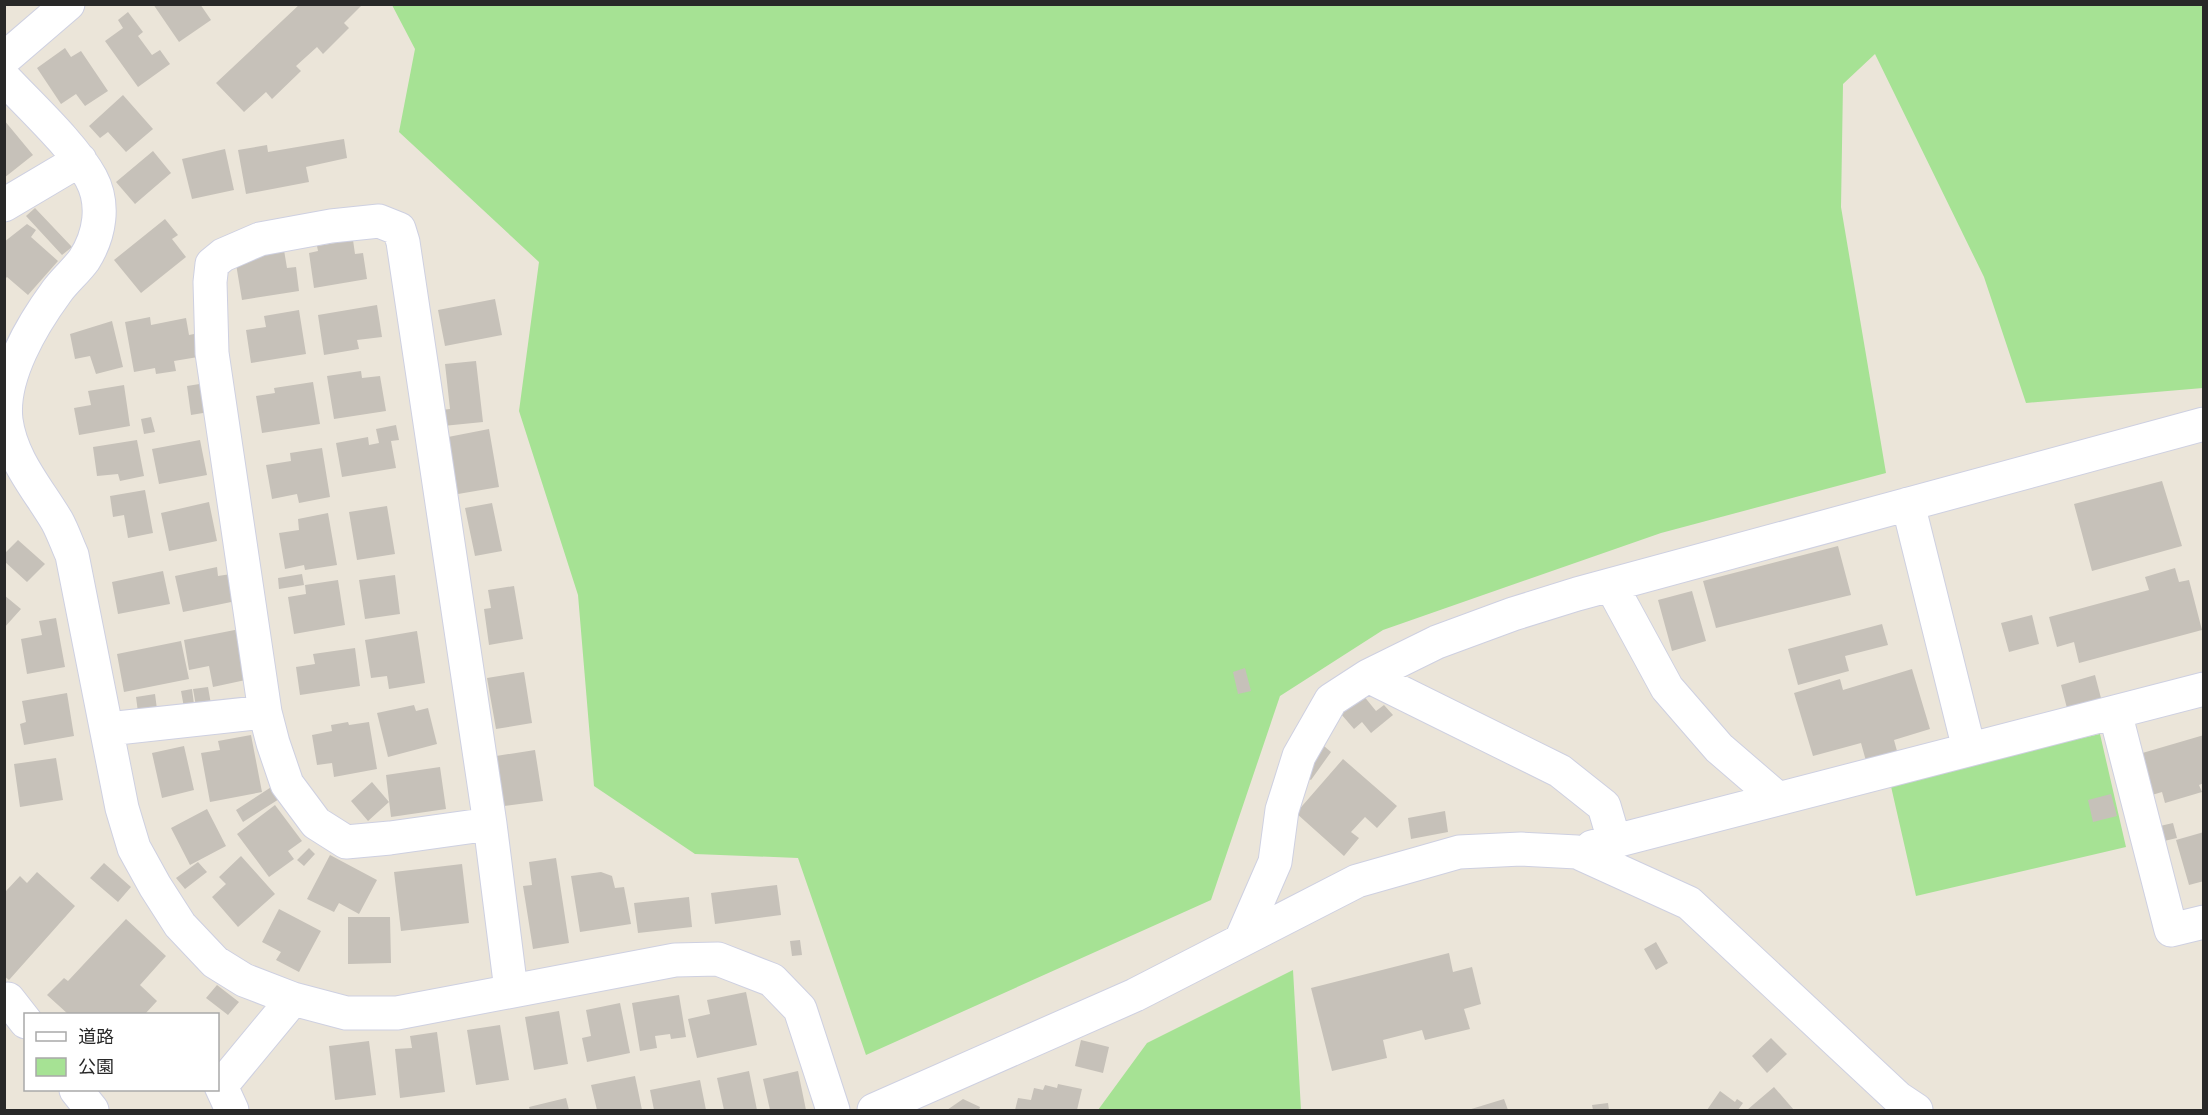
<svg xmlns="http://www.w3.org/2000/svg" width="2208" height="1115" viewBox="0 0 2208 1115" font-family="'Roboto Condensed','Noto Sans JP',sans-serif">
  <rect width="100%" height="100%" fill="#ebe5d9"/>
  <path fill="#a6e294" d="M392,5h1811v383l-177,15 -42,-126 -109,-223 -32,30 -2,123 45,266 -225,60 -278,97 -103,66 -69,204 -345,155 -68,-197 -103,-4 -101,-68 -16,-191 -59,-184 20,-149 -140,-130 16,-83z
    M2100,734l26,113 -210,49 -26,-114z
    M1293,970l8,140h-203l49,-67z"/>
  <path fill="#c6c1b9" d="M153,4h47l11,16 -32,22z
    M300,4h59l2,2 -17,17 5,5 -26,26 -6,-7 -21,19 5,5 -29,28 -6,-7 -22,20 -28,-29z
    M128,12l15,20 -5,4 14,19 8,-5 10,14 -32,23 -33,-46 18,-13 -5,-8z
    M65,48l6,9 10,-6 27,40 -23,15 -9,-12 -15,10 -24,-36z
    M123,95l30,34 -27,23 -18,-20 -8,6 -11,-12z
    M4,120l29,35 -29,23z
    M344,139l3,19 -41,9 3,15 -63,12 -8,-44 29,-5 1,7z
    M225,149l9,41 -42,9 -10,-40z
    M153,151l18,22 -36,31 -19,-22z
    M35,208l37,39 -10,8 -36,-39z
    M165,219l13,16 -6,4 14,18 -45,36 -27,-33z
    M27,224l9,6 -5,7 27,24 -30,34 -21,-18 -3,3v-38z
    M353,240l2,14 8,-1 4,26 -53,9 -5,-35 9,-2 -1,-5z
    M284,250l3,18 9,-1 3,24 -57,9 -7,-42z
    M495,299l7,36 -57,11 -7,-36z
    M377,305l5,32 -25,3 2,9 -35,6 -6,-40z
    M299,310l7,44 -55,9 -5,-33 20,-3 -2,-11z
    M150,317l1,8 35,-7 3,17 10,-2 5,23 -30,5 2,10 -20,3 -1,-6 -21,4 -9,-50z
    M112,321l11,46 -27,7 -6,-18 -15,3 -5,-25z
    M476,361l7,61 -40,4 -2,-16 9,-1 -5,-45z
    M361,371l1,7 18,-2 6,35 -52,8 -7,-43z
    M212,382l3,29 -24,4 -4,-29z
    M313,382l7,42 -58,9 -6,-37 19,-3 -1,-5z
    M124,385l6,41 -51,9 -5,-27 17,-3 -3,-14z
    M151,417l4,15 -11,2 -3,-15z
    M396,425l3,15 -8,1 5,27 -54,9 -6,-34 32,-6 1,8 10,-2 -3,-14z
    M489,429l10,58 -41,7 -10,-57z
    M137,440l7,36 -24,5 -2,-7 -21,2 -4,-29z
    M200,440l7,35 -48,9 -7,-35z
    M322,448l8,49 -31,6 -2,-9 -25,5 -6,-34 25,-4 -1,-8z
    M2162,481l20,65 -90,25 -18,-67z
    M145,490l8,43 -25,5 -4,-23 -11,2 -3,-21z
    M209,502l8,39 -48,10 -8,-38z
    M492,503l10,48 -27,5 -10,-48z
    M387,506l8,48 -38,6 -8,-48z
    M328,513l9,52 -32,5 -1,-5 -19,4 -6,-36 20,-3 -1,-11z
    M18,540l27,24 -18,18 -23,-21v-7z
    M1838,546l13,49 -135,33 -13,-47z
    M217,567l1,9 13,-2 5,27 -53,11 -8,-36z
    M2175,568l4,14 10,-2 13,50 -123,33 -5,-21 -17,5 -8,-30 100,-27 -4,-13z
    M163,571l7,33 -52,10 -6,-32z
    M302,574l2,11 -25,4 -1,-11z
    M395,575l5,39 -35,5 -6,-39z
    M338,580l7,45 -51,9 -6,-37 18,-3 -1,-9z
    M514,586l9,53 -34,6 -5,-36 7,-1 -3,-18z
    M1692,591l14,50 -34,10 -14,-51z
    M4,595l17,14 -17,19z
    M2032,615l7,29 -30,8 -8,-29z
    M56,618l9,49 -38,7 -6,-35 21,-4 -3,-14z
    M1882,624l6,21 -43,11 4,15 -51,14 -10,-36z
    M250,627l10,50 -47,10 -4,-21 -20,4 -5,-30z
    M417,631l8,52 -36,6 -2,-13 -16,2 -6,-38z
    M181,641l8,38 -65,13 -7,-38z
    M355,648l5,38 -60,9 -4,-28 19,-3 -2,-10z
    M1245,668l6,23 -13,3 -5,-22z
    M1912,669l18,60 -36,11 3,11 -31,10 -5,-18 -48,13 -19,-63 46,-14 3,11z
    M524,672l8,51 -36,6 -9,-51z
    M2095,675l7,27 -34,10 -7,-27z
    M208,687l4,23 -15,2 -4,-23z
    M192,689l3,23 -10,1 -4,-22z
    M67,693l7,43 -50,9 -4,-21 6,-2 -4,-21z
    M155,694l3,23 -19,3 -3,-23z
    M1363,695l13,16 8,-6 9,10 -22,18 -9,-11 -8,7 -13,-15z
    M414,705l2,6 12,-3 9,36 -49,13 -11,-44z
    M348,722l1,3 20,-3 8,47 -43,8 -2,-14 -15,2 -5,-30 20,-4 -1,-6z
    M251,735l11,57 -52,10 -9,-49 19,-3 -2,-9z
    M2204,735v48l-5,2 3,7 -37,11 -3,-11 -10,3 -13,-41z
    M184,746l10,44 -32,8 -10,-45z
    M1324,746l7,6 -20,28 -8,-5z
    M535,750l8,51 -39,5 -8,-50z
    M56,758l7,42 -43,7 -6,-43z
    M1343,759l54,47 -20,22 -12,-11 -14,15 8,6 -15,18 -48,-43z
    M440,767l6,42 -55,8 -5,-42z
    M279,782l8,12 -44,28 -7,-12z
    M372,782l17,20 -21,19 -17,-20z
    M2111,794l6,22 -24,6 -5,-22z
    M275,805l27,36 -14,10 6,8 -25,18 -32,-43z
    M207,809l19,37 -36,19 -19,-37z
    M1445,811l3,21 -37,7 -3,-21z
    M2173,823l4,15 -13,3 -4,-15z
    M2204,832v49l-15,4 -13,-45z
    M309,848l6,6 -11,12 -7,-6z
    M330,855l47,25 -18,34 -20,-11 -5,9 -27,-13z
    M241,856l34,38 -37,33 -26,-30 14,-13 -7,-7z
    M556,858l13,85 -36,6 -10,-63 9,-1 -3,-23z
    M198,862l9,10 -22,17 -9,-11z
    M104,863l27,24 -13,15 -28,-24z
    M462,864l7,59 -68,8 -7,-59z
    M37,872l38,34 -66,74 -5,-4v-86l2,1 14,-15 7,7z
    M601,872l11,4 3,12 9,-1 7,37 -51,8 -9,-56z
    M777,885l4,30 -66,9 -4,-31z
    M689,897l3,30 -54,6 -4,-30z
    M279,909l42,22 -22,41 -23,-12 5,-8 -19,-10z
    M348,917h42l1,46 -43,1z
    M126,919l40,37 -26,29 17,16 -12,13h-77l-21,-19 17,-17 4,3z
    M800,940l2,15 -10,1 -2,-15z
    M1656,942l12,21 -12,7 -12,-21z
    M1449,953l4,19 19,-5 9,37 -17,5 6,20 -45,11 -3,-10 -39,10 4,18 -55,13 -21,-83z
    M217,985l22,17 -11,13 -22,-17z
    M746,992l11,53 -60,13 -9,-39 22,-5 -3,-14z
    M679,995l7,42 -15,2 -1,-5 -15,2 2,12 -17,3 -8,-48z
    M620,1003l10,50 -43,9 -5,-24 9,-2 -5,-26z
    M559,1011l9,53 -34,6 -9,-53z
    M500,1025l9,55 -33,5 -9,-55z
    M437,1032l8,60 -45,6 -5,-49 17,-1 -2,-12z
    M1771,1038l16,16 -20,19 -15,-17z
    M1081,1040l28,7 -6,26 -28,-7z
    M369,1041l7,54 -41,5 -6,-54z
    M749,1071l8,39h-33l-7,-32z
    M798,1071l8,39h-36l-7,-31z
    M635,1076l7,34h-45l-6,-25z
    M700,1080l6,30h-52l-4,-20z
    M1058,1084l24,5 -5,21h-62l3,-12 13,2 3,-12 9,2 2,-5 12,3z
    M1774,1087l20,23h-47z
    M1720,1091l15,11 2,-3 6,4 -5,7h-31z
    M566,1098l3,12h-39l-1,-3z
    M963,1099l17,8 -1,3h-32z
    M1504,1099l4,11h-40z
    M1608,1103l1,7h-16l-1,-5z"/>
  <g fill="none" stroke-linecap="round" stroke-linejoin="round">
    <defs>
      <path id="minor" d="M4,59l64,-55
        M4,78c27,29 69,67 87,100 14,26 9,57 -7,82 -8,11 -19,20 -27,31 -25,34 -56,86 -51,129 5,39 32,69 51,101 6,11 10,23 15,34l50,253 12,40 21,38 25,39 35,37 29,18 49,19 53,14h51l278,-53 43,-1 54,21 28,29 33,101
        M4,205l76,-45
        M1908,504l61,245
        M1611,585l56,103 52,60 58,50
        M2115,712l56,218 33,-8
        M108,729l157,-17
        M490,824l-100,14 -44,4 -30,-19 -29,-39 -14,-41 -8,-31 -53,-359 -2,-71 2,-18 11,-9 37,-16 71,-13 48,-5 20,8 4,13 87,582 21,166
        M1614,840l-10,-34 -44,-35 -192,-95 69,-34 76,-28 64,-20 627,-170
        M1592,847l612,-158
        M1241,940l34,-78 7,-52 17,-54 32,-56 37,-24
        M4,1001l4,-2 18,23
        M76,1090l16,20
        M232,1110l-11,-24 72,-87
        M874,1110l261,-115 222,-114 102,-29 62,-3 56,3 112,51 209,195 18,12"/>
    </defs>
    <use href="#minor" stroke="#ced0e1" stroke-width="35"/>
    <use href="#minor" stroke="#fff" stroke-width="33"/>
  </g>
  <rect width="2208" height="1115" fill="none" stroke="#282828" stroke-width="12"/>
  <rect x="24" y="1013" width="195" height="78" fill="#ffffff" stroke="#a9a9a9" stroke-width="1.5"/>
  <rect x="36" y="1032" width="30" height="9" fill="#ffffff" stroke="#a9a9a9" stroke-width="1.5"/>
  <text x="78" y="1043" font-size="18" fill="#282828">道路</text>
  <rect x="36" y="1058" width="30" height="18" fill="#a6e294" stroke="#a9a9a9" stroke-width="1.5"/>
  <text x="78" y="1073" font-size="18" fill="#282828">公園</text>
</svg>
